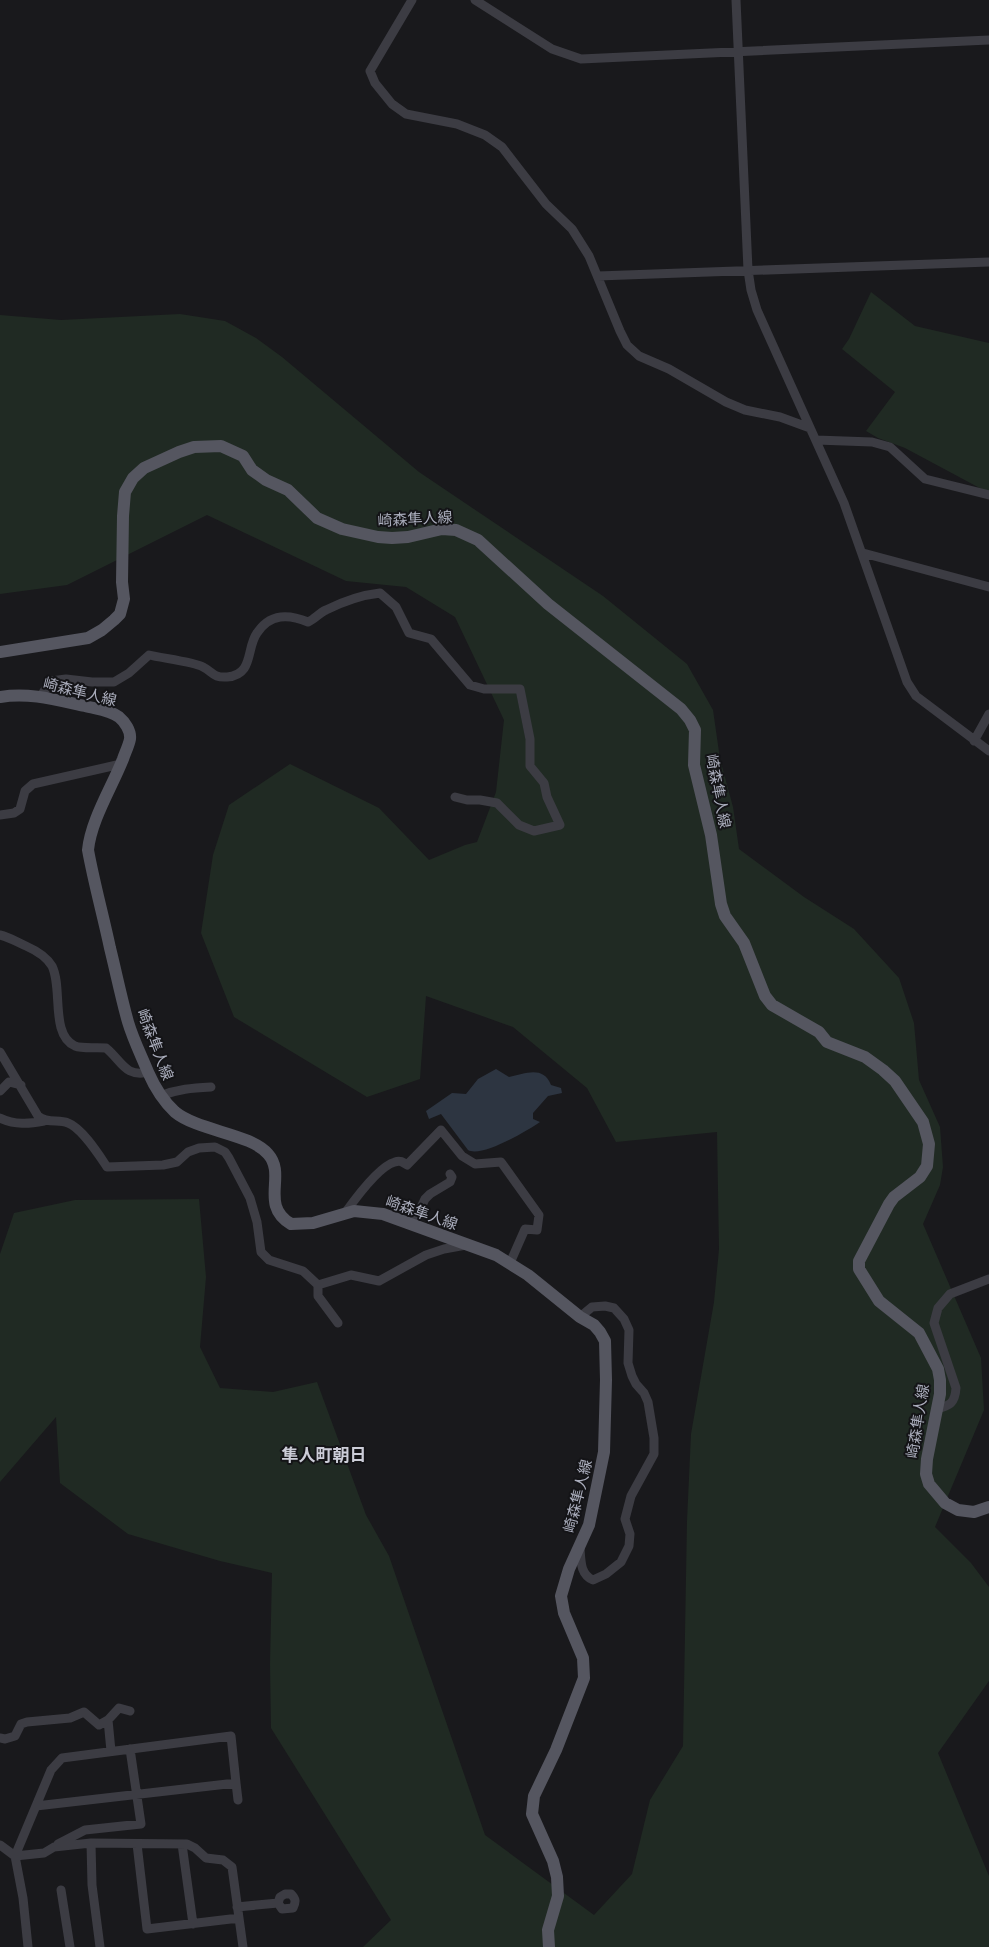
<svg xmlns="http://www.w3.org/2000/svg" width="989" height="1947" viewBox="0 0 989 1947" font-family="'Exo 2','Noto Sans JP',sans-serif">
  <rect width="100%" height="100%" fill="#19191c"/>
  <path fill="#202a23" d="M871,292l44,34 74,17v150l-84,-45 -27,-10 -12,-7 29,-39 -53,-43 7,-10z
    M180,314l45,7 31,17 26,19 137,115 184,124 84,68 26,46 7,49 13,48 6,42 65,48 50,32 45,49 15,45 5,57 21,47 3,40 -3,18 -17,39 58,134 3,52 -49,117 36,36 18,24v94l-51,72 51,123v71h-626l28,-27 -120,-192 -1,-64 2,-91 -52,-12 -92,-27 -68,-51 -4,-66 -56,65v-228l14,-41 61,-13 124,-1 7,78 -6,70 20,41 53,4 44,-10 49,133 23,41 96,279 109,80 38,-41 18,-74 33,-54 4,-225 4,-87 23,-132 5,-53 -2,-117 -101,10 -29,-54 -74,-61 -87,-31 -6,83 -53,18 -133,-80 -33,-84 12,-78 16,-50 61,-41 89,44 50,52 36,-15 12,-3 19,-50 8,-72 -49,-103 -49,-30 -60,-6 -139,-66 -140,70 -67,9v-279l61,5z"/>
  <path fill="#2d3541" d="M496,1069l13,8c16,-3 34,-12 42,8l10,3 1,5 -14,3 -15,17v6l7,3c-13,9 -59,36 -72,28l-27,-36 -12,5 -3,-8 26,-18 14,1 12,-15z"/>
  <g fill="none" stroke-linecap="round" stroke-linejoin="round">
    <path stroke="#3c3c43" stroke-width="9" d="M412,0l-42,71 5,12 17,21 14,10 51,10 28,11 17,12 44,57 26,25 17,27 31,75 7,14 12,11 30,13 57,33 19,8 35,7 30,11
      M475,0l77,49 29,10 408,-19
      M736,0l12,270 3,20 6,20 87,193 63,179 9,14 73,55
      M598,276l391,-14
      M816,440l56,2 18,5 35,32 64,16
      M863,553l126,34
      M40,697l11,-16 15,-2 26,3h22l15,-9 20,-18c12,3 46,7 54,12 10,5 10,11 24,10 27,-2 19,-29 30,-44 13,-20 32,-19 51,-11 7,-3 11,-9 18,-12 16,-8 36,-15 54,-17l16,14 13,26 22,6 39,46 14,4h36l10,50v27l14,17 3,14 13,28 -26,6 -15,-6 -22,-22 -17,-3h-13l-12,-3
      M974,741l15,-27
      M0,815l14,-2 6,-4 5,-18 8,-7 88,-20
      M0,935c9,2 17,7 26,11 9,4 20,10 26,20 11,22 -2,69 23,80 8,3 22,1 31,2 16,13 19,30 43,24
      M0,1052l38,64c10,8 20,3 30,7 14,5 31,32 39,44l56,-2 14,-3 11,-10 11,-4 16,-1 10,5 4,6 21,40 7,24 4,30 8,8 34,11 15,14 33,-10 28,6 47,-26 18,-6 22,-4
      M0,1091l9,-9 12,3
      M160,1096c18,-7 32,-8 51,-9
      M0,1118c15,7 29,6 44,3
      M345,1213c10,-14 34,-47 50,-51 5,-2 8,0 12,3l34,-35 21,26 13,8 26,-2 38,53 -2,15 -12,-1 -15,34
      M413,1224l12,-25 5,-5 20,-12 2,-5 -2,-3
      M318,1285v11l20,27
      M936,1409c14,-3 19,-6 20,-21l-22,-65 4,-15 12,-14 39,-15
      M580,1548c1,13 0,26 13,32l13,-6 15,-12 8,-16 1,-12 -5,-15 6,-23 23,-42v-16l-6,-36 -4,-9 -8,-9 -4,-8 -4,-13 1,-33 -5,-11 -10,-11 -9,-2 -13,1 -12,10
      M108,1720l11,-12 11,3
      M0,1738l5,1 10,-3 6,-12 6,-2 43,-4 14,-6 15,13 9,-5 3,31
      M236,1783l2,17
      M91,1843l1,42 8,62
      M58,1844l27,-14 56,-6 -11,-75
      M137,1844l10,85 92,-11
      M182,1844l11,80
      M0,1845l15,11 29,-3 10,-6 37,-4 96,1 8,4 11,10 17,2 9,7 11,80
      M61,1890l9,57
      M237,1907l41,-4 2,-6 5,-3h6c5,5 5,8 2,14l-11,1 -4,-6
      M28,1947l-5,-49 -8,-42 36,-86 11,-12 169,-22 5,47 -200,23"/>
    <path stroke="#555660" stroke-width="12" d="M0,652l88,-14 14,-8 12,-10 6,-6 4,-15 -2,-17 1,-66 2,-24 8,-14 11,-10 35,-16 15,-5 27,-1 22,10 9,14 14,10 22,10 29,28 25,11 36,8 14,1 16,-1 34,-8 14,1 22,10 70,64 133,105 9,11 5,10 -1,35 17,70 10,69 4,12 19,27 21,53 7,9 47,27 8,10 38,15 18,13 12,11 28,41 6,22 -2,22 -7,11 -26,20 -5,7 -30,57v8l20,32 40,32 19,36 2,11v14l-13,65 -1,15 3,10 16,19 13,7 16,2 15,-5
      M0,697c29,-5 57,3 85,9 11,3 25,4 34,11 6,5 12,14 11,22 -1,6 -5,14 -7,20 -11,28 -32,61 -35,91 6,33 15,65 22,98 6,24 11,49 18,74 5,17 13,33 20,50 7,16 14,28 27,40 23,19 77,22 93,42 19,21 -9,51 23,70l22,-1 41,-12 29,3 113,41 32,20 52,42 14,8 6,7 5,9 1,39 -2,72 -15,73 -20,44 -8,27 3,17 19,45 1,20 -28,72 -22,46 -2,18 21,47 4,16 1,19 -10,34 1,17"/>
  </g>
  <g text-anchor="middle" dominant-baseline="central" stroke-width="4" stroke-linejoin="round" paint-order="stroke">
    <g font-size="15" fill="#aaadbc" stroke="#141417">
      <text transform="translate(415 518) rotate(-3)">崎森隼人線</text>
      <text transform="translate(80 691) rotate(14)">崎森隼人線</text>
      <text transform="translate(719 791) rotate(79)">崎森隼人線</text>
      <text transform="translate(156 1044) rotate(69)">崎森隼人線</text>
      <text transform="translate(422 1212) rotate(19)">崎森隼人線</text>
      <text transform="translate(917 1421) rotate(-81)">崎森隼人線</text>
      <text transform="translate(577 1496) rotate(-76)">崎森隼人線</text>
    </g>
    <g font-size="17" font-weight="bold" fill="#cccdd8" stroke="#141417">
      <text x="324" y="1454">隼人町朝日</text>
    </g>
  </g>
</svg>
